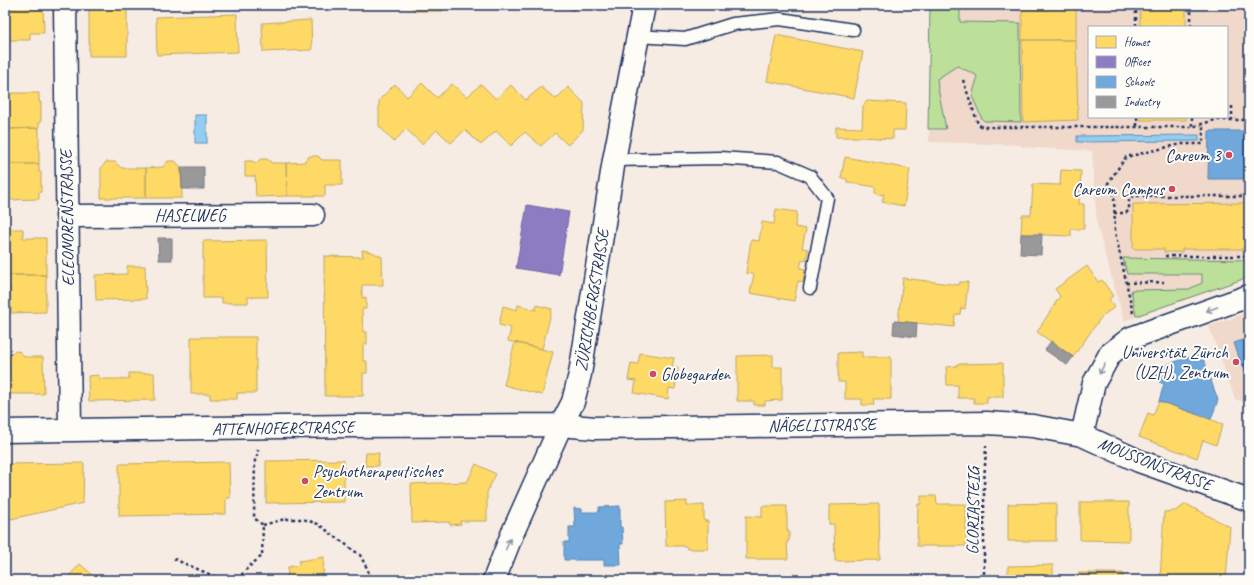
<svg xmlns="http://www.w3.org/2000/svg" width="1254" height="585" viewBox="0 0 1254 585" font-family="Caveat,sans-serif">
  <rect width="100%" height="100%" fill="#f7ece3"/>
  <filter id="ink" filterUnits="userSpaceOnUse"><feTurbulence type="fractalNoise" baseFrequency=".025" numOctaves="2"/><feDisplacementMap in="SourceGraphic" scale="8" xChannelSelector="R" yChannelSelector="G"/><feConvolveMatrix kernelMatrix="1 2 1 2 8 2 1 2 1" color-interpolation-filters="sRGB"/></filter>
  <g filter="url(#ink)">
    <path fill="#f0d9cb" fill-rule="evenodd" d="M930,5h319v272l-125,44 -27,-95 -5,-75 -71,-4v-2l-92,-3zM1089,27h138v90h-138z
      M1249,312v92l-14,-5 -26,-73z"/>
    <path fill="#bcdf99" stroke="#6c877c" d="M930,5h89v2h-59v15l60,1 1,99 -37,-1 -2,-2 -10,-23 5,-17 -1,-4 -19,-9 -20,13 1,9 8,41h-18z
      M1123,258l126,2v17l-113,39 -5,-26 58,-1 13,-6v-9h-75z"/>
    <path fill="#91cef2" stroke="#628eb7" d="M195,115h12v28h-12z
      M1199,135v6l-122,1v-6z"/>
    <path fill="#ffd966" stroke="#bba664" d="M5,5h38l1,28h-14v7h-22v-7h-3z
      M89,5h38v51h-38z
      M409,5h35l-1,6h-28z
      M567,5h12l-6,6z
      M1022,5h54v35h-54z
      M1140,5h46v22h-46z
      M237,14l1,38 -81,3 -1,-38z
      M311,20l1,30 -49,2 -1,-29z
      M776,35l87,17 -9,46 -87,-17z
      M1022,40h54l2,80 -55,2z
      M422,83l15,15 15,-14 15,13 14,-13 15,15 15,-14 15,15 15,-13 15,12 12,-12 16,16 -1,27 -15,15 -13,-12 -14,13 -16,-14 -14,14 -15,-15 -15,14 -16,-15 -14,13 -14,-13 -15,14 -16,-15 -12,13 -15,-16v-26l16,-16 12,13z
      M7,93h32v9h2v20h-2v6l-31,1v-18l-3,-2v-13z
      M867,101l39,2 -1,27h-12v9l-30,-2h-27v-10l26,1 1,-22z
      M1140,117h46v3h-46z
      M39,128v36h-31v-35z
      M310,156h8l4,4h20v25h-17v11h-38l-1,-33 19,-1v-2z
      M845,157l65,12 -6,37 -22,-4 2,-8 -5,1 -4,-2v-6l-28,-5v-3l-6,-1z
      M261,159h6l5,4h14l1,33 -31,1 -1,-21h-10v-15h7l4,2z
      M168,161h7l6,6 1,31h-36v-30l17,-1z
      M106,162h9l6,6h25v30h-45v-30z
      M8,164h31v8h2v20h-2v7l-31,1 -3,-3v-10l3,-4z
      M1061,170l20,1 -2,33h5v25h-13v7l-50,-2 1,-19h9l2,-31 27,1z
      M1249,203v48h-6v-2h-61v3h-18v-3h-31v-45z
      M776,209l21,3 -2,15 11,2 -4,19 6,1 -2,12 -4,-1 -2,8 5,1 -2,13 -5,-1 -4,20 -44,-8 4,-19 -8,-1 5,-33 8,1 3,-19 12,2z
      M5,229h18v9h23v37h-41v-20h4v-12h-4z
      M267,240l1,57h-20v6h-26v-5h-19v-57z
      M362,250l10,2 10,5 1,28h-21v13l4,-1v12h-4l1,23h4v12h-4v17h4v12h-4v23h-38l-1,-140 39,1z
      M127,266h18l1,33 -50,1 -1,-25 32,-1z
      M1087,266l11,16 4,-2 11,16 -4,3 6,8 -13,9 -29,41 -36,-25 23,-36 -5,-7z
      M5,275h41v37l-35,1 -1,-25 -4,-1z
      M903,278l56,7 1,-3h8l-3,27 -4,-1 -1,6 -5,1 -1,12 -56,-6z
      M518,305l18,5v-5l16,4 -10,40 -34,-8 3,-13 -12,-3 4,-19 14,4z
      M191,337h65v56h-19v6h-27v-5h-19z
      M515,342l38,10 -11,43 -38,-10z
      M16,351l4,1 5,5h18l1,37h-36v-5l-3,-1v-8l3,-4v-18l5,-6z
      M862,352v5h29v42h-18l1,6h-12v-6h-17v-17h-7v-29z
      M640,353l34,5 -2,9 6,1 -3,21 -6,-1 -1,11 -34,-6 2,-12 -8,-1 3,-17 7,1z
      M773,355v12h9v33l-17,1v4h-11v-4h-17v-45z
      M1003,363v34h-16v6h-13v-5h-16v-13h-11l-1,-18 11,-1v-2z
      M129,373h25l1,27 -66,1 -1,-25 11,-1v4h30z
      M1159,401l64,23 -7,21 -13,-5 -6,18 -58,-21 9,-24 5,2z
      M366,453h13l-1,13h-13z
      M344,460v42l-78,1v-42z
      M229,462l1,36h-4v16l-107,2v-52z
      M84,463l-1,40 -72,16 -6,-3v-52z
      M476,464l20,10 -9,18v29h-27l1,3 -11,1 -1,-3 -37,1 -1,-39 56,-2z
      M921,496h15l1,8h29v42h-49l1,-42h3z
      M687,501v5l17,-1v16h4v28h-21l-1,-3h-20l-1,-44z
      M1080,502h49v39l-49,-1z
      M1056,503v38h-48v-37z
      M879,504l1,56 -45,1 -1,-37h-5v-19z
      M1186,504l44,23 -4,53h-66l4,-68 11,-1z
      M762,506h25v25h2v10h-2l1,18h-42v-43l16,1z
      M324,557l-1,18 3,3v2h-39l1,-13 11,-2v-4z
      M80,564l18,16h-25l-4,-4z
      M1053,565v15h-45v-14z
      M1078,573h45v7h-45z"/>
    <path fill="#8e7cc3" stroke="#6c65a5" d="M527,205l42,7 -10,63 -43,-7z"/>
    <path fill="#6fa8dc" stroke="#5684b6" d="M1209,131h40v48h-41z
      M1249,338v48l-15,-43z
      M1201,353l17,47 -7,19 -52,-18 5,-17 -5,-2 -3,-7 4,-8z
      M620,506v21h2l1,17h-3l1,21h-17v-5h-40v-18h5v-15h6l-1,-19 8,1v3h17v-5z"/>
    <path fill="#999" stroke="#737987" d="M181,167h23v22h-22z
      M1021,234h21l-1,21 -21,-1z
      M158,238h14v22h-13z
      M894,321l23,2 -1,14 -23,-3z
      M1051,341l22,16 -6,8 -22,-15z"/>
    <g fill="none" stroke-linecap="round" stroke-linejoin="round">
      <defs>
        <path id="service" d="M637,36l48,3 48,-15 47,-5 73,11
          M614,160l106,-2 58,4 32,14 17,22 -17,90"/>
        <path id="minor" d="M65,5l5,425
          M67,216l246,-1
          M5,431l344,-5 212,-1 34,3 392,-5 46,3 49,9 57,26 110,39
          M1082,435l12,-52 16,-29 21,-16 118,-42
          M494,580l19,-48 48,-107 12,-23 7,-28 34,-214 30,-155"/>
      </defs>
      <use href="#service" stroke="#1b2f5e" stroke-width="15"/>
      <use href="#minor" stroke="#1b2f5e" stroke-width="25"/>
      <path stroke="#1b2f5e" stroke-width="2.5" stroke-dasharray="3 3" stroke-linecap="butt" d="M1136,5v22
        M1191,5v22
        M963,80l15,44 4,3h210l23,-7h34
        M1232,106v14
        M1137,117v10
        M1192,117v10
        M1114,213h12l3,-3v-11l4,-3h116
        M1165,256h84
        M1126,283l38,-1
        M1133,313l-18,-81 -1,-36 -6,-13 18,-26 55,-13h22v-20
        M263,525l22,-6h18l15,5 42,31 8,15 2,10
        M174,559l49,21
        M238,580c6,-10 15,-17 24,-24l1,-31 -9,-7 1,-59 3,-5v-5
        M984,580v-95l2,-39"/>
      <use href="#service" stroke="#fdfcf7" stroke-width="12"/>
      <use href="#minor" stroke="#fdfcf7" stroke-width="22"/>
    </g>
    <defs><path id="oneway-shaft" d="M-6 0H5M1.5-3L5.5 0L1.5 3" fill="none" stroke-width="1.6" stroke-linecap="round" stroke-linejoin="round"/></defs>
    <g stroke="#8c96aa">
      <use href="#oneway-shaft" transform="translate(1212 309) rotate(160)"/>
      <use href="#oneway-shaft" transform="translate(1102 369) rotate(117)"/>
      <use href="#oneway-shaft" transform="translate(508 544) rotate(-68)"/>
    </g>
  </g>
  <g fill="#d1495b" stroke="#fdfcf7" stroke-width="1.5">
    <circle cx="1229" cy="155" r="4"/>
    <circle cx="1172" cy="189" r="4"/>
    <circle cx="1236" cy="362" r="4"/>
    <circle cx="653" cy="374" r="4"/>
    <circle cx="305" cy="481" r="4"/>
  </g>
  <g text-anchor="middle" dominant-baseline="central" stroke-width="4" stroke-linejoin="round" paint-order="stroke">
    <g font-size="17" fill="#1b2f5e" stroke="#fdfcf7" text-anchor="end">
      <text x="1221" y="155">Careum 3</text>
      <text x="1164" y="189">Careum Campus</text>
      <text x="1228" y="352">Universität Zürich<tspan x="1228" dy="20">(UZH), Zentrum</tspan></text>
      <text x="661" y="374" text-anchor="start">Globegarden</text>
      <text x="313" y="471" text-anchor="start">Psychotherapeutisches<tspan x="313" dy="20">Zentrum</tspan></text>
    </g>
    <g font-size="17" fill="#1b2f5e" stroke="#fdfcf7">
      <text x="190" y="215">HASELWEG</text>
      <text transform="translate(67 218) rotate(-91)">ELEONORENSTRASSE</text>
      <text transform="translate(592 300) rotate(-81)">ZÜRICHBERGSTRASSE</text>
      <text transform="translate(822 425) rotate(-1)">NÄGELISTRASSE</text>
      <text transform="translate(283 428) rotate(-1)">ATTENHOFERSTRASSE</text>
      <text transform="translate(1155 464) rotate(21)">MOUSSONSTRASSE</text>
      <text transform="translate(973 511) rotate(-89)">GLORIASTEIG</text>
    </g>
  </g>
  <rect width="1254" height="585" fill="none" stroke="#fdfcf7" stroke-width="20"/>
  <rect x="10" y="10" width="1234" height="565" fill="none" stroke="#1b2f5e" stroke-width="1.5" filter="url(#ink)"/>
  <rect x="1088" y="26" width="140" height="92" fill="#fdfcf7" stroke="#a3aaba"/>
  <rect x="1096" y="36" width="20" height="12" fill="#ffd966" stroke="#a3aaba"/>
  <text x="1124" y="46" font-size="12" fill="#1b2f5e">Homes</text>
  <rect x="1096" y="56" width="20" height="12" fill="#8e7cc3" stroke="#a3aaba"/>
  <text x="1124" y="66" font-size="12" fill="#1b2f5e">Offices</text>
  <rect x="1096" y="76" width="20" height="12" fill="#6fa8dc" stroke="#a3aaba"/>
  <text x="1124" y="86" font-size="12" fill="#1b2f5e">Schools</text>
  <rect x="1096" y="96" width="20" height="12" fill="#999999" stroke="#a3aaba"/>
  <text x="1124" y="106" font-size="12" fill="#1b2f5e">Industry</text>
</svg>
